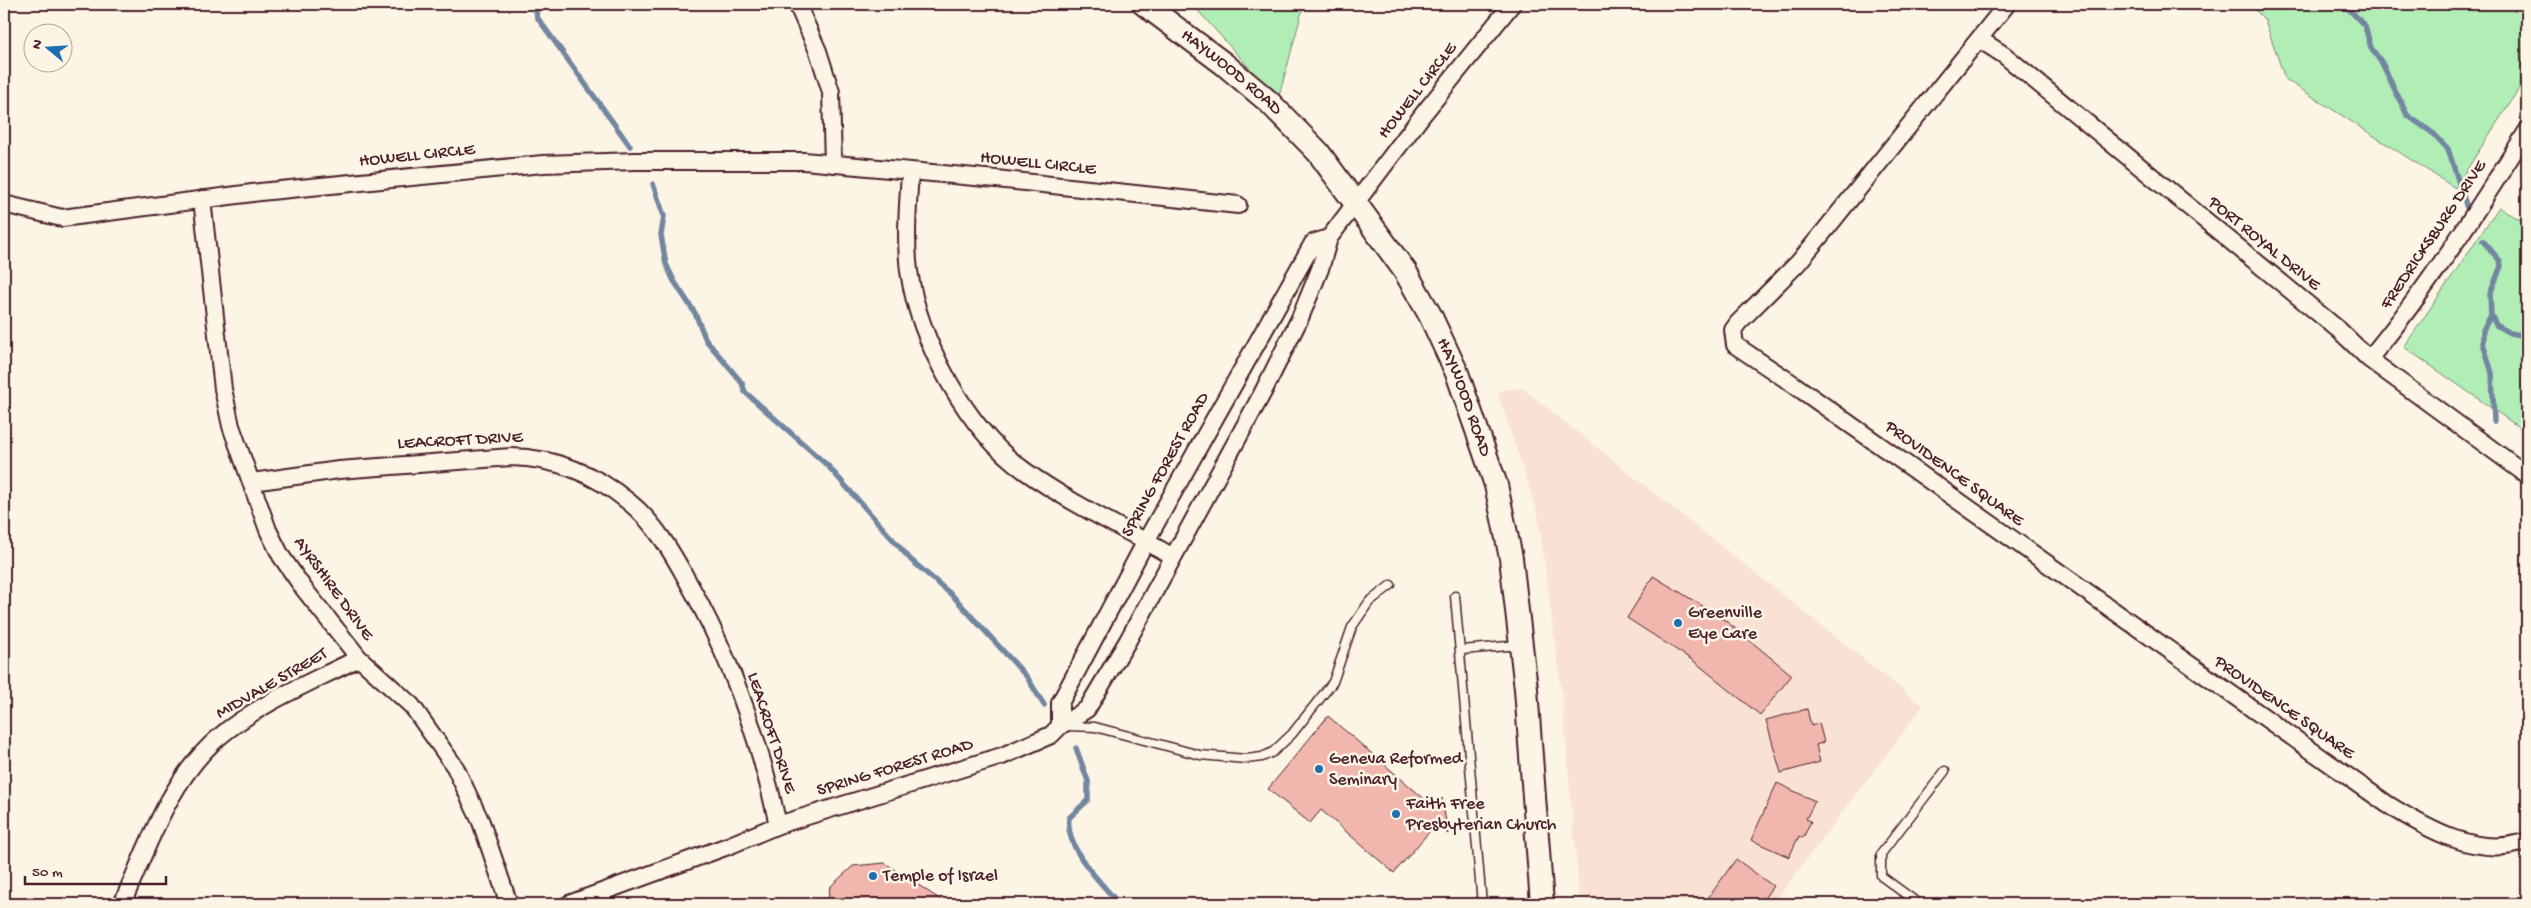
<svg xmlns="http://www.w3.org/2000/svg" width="2531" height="908" viewBox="0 0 2531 908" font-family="'Gochi Hand',sans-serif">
  <rect width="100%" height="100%" fill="#fcf5e5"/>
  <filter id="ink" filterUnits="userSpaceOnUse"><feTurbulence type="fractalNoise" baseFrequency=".02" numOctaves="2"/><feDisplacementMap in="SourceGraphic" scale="10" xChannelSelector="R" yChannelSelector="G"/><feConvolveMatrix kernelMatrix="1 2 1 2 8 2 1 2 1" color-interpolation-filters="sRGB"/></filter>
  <g filter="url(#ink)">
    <path fill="#f9e2d4" d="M1522,388l401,318 -150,198h-193l-19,-215 -23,-174 -41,-124z"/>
    <path fill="#b0eeb5" stroke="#7d8670" d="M1192,4h112l-26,96z
      M2249,4h278l-7,83 -65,101 -170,-109 -20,-59z
      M2499,207l28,17v209l-123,-86z"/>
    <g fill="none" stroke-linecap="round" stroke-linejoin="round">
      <path stroke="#7386a1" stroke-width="5.5" d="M535,4l2,13 93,129
        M2344,4l21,22 6,22 11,15 25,52 27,19 14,15 19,59
        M653,184l11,32 -3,19 5,29 8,17 21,32 11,27 36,43 3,9 83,74 83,94 42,36 74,81 17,28
        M2483,241l17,20 1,5 -11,28 1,21 5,10 14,8 17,3
        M2491,315l-8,15v13l9,30 2,48
        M1076,748l12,33v19l-19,18c-4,32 31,63 50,86"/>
    </g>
    <path fill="#f1b7ae" stroke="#4a1f2b" d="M1653,576l68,41 71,58 -32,40 -65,-53 -68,-44z
      M1807,709l4,17 8,-3 5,19 -8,3 4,17 -39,11 -15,-53z
      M1328,716l107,92 7,-10 6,36 -12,-10 -42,49 -73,-63 -11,13 -42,-34z
      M1777,783l38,18 -9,18 5,2 -8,17 -4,-2 -10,21 -38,-17z
      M1736,859l37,27 -13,18h-56z
      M885,863l62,41h-120l3,-17 23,-21z"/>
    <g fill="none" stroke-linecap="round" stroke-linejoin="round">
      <defs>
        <path id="lane" d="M1455,596l27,308
          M1462,650l57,-5
          M1067,726l28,1 105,28 46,4 16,-2 11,-5 19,-18 41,-52 19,-55 17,-25 22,-17
          M1919,904l-38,-28v-22l64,-83"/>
        <path id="street" d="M797,4l21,47 13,41 2,72
          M2007,4l-181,225 -28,34 -60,60 -5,7 2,15 58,39 594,420c40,25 91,55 140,37
          M1979,39l25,16 335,275 30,29 158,116
          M910,172c-2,33 -5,66 -1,99 10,70 58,159 116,200 46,33 99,57 148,86
          M202,199l21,190 8,37 37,104 13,26 23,33 55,69 53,48 43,61 26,55 28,82
          M8,205l54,13 198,-26 283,-28 93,-3h168l192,18 242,26
          M2369,359c59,-71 109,-150 158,-228
          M252,482l87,-12 172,-13c44,1 83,16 118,45 25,20 43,50 58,78 43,76 73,160 91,245
          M1060,726v-23l86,-162 167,-298 16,-5
          M122,904c26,-58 47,-124 97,-167 40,-34 93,-55 140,-79
          M569,904l159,-58 50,-21 224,-69 49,-21 9,-9 27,-17 40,-67 135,-248 38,-76 20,-49 9,-31 95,-125 88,-109"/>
        <g id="secondary">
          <path id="s1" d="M1144,4l80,60 45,38 49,50 87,119 25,44 27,58 39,112 15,73 15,131 16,215"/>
        </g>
      </defs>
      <use href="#lane" stroke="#4a1f2b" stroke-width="11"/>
      <use href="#street" stroke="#4a1f2b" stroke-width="20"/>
      <use href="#secondary" stroke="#4a1f2b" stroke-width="26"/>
      <use href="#lane" stroke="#fcf5e5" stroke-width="8"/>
      <use href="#street" stroke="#fcf5e5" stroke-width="16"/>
      <use href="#secondary" stroke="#fcf5e5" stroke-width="22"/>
    </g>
  </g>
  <g fill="#1f6fb2" stroke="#fcf5e5" stroke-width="2">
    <circle cx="1678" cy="623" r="5"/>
    <circle cx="1319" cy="769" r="5"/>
    <circle cx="1396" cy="814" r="5"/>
    <circle cx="873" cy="876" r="5"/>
  </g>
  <g text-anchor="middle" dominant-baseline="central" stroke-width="5" stroke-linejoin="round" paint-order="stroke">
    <g font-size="18" fill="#4a1f2b" stroke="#fcf5e5">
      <text stroke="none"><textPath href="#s1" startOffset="111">HAYWOOD ROAD</textPath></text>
      <text transform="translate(1418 91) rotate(-52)">HOWELL CIRCLE</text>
      <text transform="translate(417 156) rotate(-6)">HOWELL CIRCLE</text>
      <text transform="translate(1038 164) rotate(6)">HOWELL CIRCLE</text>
      <text transform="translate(2434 235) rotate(-56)">FREDRICKSBURG DRIVE</text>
      <text transform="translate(2264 244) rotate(39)">PORT ROYAL DRIVE</text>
      <text stroke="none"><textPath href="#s1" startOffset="516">HAYWOOD ROAD</textPath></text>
      <text transform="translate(460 441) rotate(-3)">LEACROFT DRIVE</text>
      <text transform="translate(1166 465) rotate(-61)">SPRING FOREST ROAD</text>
      <text transform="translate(1954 474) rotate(36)">PROVIDENCE SQUARE</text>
      <text transform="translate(333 589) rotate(54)">AYRSHIRE DRIVE</text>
      <text transform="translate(272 684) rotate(-30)">MIDVALE STREET</text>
      <text transform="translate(2284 708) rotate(35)">PROVIDENCE SQUARE</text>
      <text transform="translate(771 733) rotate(72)">LEACROFT DRIVE</text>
      <text transform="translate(895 768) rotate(-17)">SPRING FOREST ROAD</text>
    </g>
    <g font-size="18" fill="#4a1f2b" stroke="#fcf5e5" text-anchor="start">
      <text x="1688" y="613">Greenville<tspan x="1688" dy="21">Eye Care</tspan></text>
      <text x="1329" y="759">Geneva Reformed<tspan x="1329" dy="21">Seminary</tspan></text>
      <text x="1406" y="804">Faith Free<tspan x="1406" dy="21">Presbyterian Church</tspan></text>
      <text x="883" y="876">Temple of Israel</text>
    </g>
  </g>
  <rect width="2531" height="908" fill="none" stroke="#fcf5e5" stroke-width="20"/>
  <rect x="10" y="10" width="2511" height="888" fill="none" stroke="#4a1f2b" stroke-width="2" filter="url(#ink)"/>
  <g transform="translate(48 48) rotate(288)"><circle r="24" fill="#fcf5e5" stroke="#b59f9b"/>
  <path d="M0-4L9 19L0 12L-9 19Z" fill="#1f6fb2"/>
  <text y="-8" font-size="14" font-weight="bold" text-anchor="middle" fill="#4a1f2b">N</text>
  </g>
  <path d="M25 876v8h141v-8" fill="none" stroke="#4a1f2b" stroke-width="2.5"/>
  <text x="32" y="876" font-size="15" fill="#4a1f2b" stroke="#fcf5e5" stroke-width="4" paint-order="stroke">50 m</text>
</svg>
